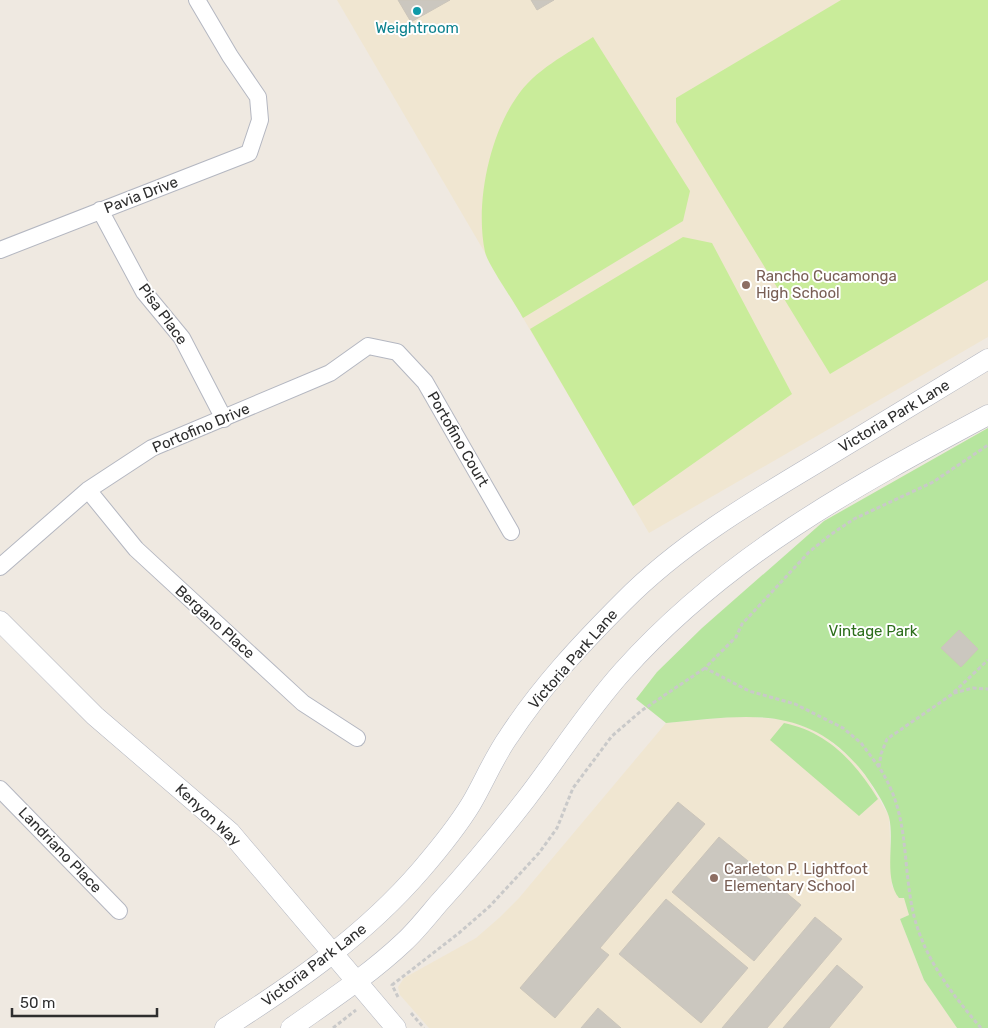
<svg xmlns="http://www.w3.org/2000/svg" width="988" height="1028" viewBox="0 0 988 1028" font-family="Rubik,sans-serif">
  <rect width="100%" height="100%" fill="#efe9e1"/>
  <path fill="#f0e6d1" d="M337,0h651v337l-339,196z
    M743,716l44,4 34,13 33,28 13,17 22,38 3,70 14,15 3,14 -9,4 24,61 33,48h-528l-29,-33 -2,-8 6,-9 72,-40 23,-20 20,-20 147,-175z"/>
  <path fill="#b6e59e" d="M988,428v600h-31l-33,-48 -24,-61 9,-4 -5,-17h-5c-16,-21 -4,-56 -10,-81 -3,-12 -19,-36 -27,-46 -56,-69 -118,-55 -196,-48l-30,-24 21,-27 45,-44 122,-107z
    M784,723c44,9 71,39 94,76l-19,17 -89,-76z"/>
  <path fill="#c9ec9a" d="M841,0h147v280l-158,94 -154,-252v-24z
    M593,37l97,154 -7,30 -160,97c-8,-15 -35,-53 -38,-66 -10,-47 4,-115 31,-154 18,-28 51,-44 77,-61z
    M683,237l29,6 80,151 -159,112 -103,-177z"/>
  <path fill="#cbc7bf" stroke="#cbc5ba" d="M398,0h52l-39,22z
    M531,0h23l-17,10z
    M959,630l19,19 -17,18 -20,-19z
    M678,802l27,22 -105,124 9,7 -54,63 -35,-30z
    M719,837l82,68 -47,56 -82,-69z
    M666,899l82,69 -47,55 -82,-69z
    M815,917l27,22 -75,89h-45z
    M837,965l26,22 -34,41h-46z
    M598,1008l23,20h-40z"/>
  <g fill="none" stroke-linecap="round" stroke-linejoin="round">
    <defs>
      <path id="minor" d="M100,210l44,82 38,46 42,81
        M0,250l249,-97 11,-33 -2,-23 -28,-41 -33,-56
        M88,490l48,59 167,154 54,35
        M0,567l88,-77 64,-42 178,-75 38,-27 29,6 28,30 86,150
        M0,789l119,122"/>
      <path id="tertiary" d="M0,621l95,95 135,116 166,196
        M225,1028c72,-46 140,-93 196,-158 18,-21 36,-43 50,-66 13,-22 23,-47 38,-68 32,-49 72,-92 114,-134 55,-56 125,-98 192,-138 58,-35 115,-70 173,-105
        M291,1028c38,-27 78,-53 113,-86 12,-11 23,-25 34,-38 31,-34 60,-69 88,-105 33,-43 61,-88 97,-128 103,-115 230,-184 365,-256"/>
    </defs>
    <use href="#minor" stroke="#b4b7c1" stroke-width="18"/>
    <use href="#tertiary" stroke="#b4b7c1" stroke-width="21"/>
    <path stroke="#c9c9c9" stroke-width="3" stroke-dasharray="4 2.5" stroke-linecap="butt" d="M954,692l34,-32
      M879,767l-18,-24 -18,-15 -48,-24 -46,-13 -44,-23 31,-31 6,-13 67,-72 21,-17 24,-16 79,-37 55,-37
      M398,997l-6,-12 67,-52 31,-27 49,-53 18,-25 16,-40 39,-52 29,-25 64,-43
      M411,1013l13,15
      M333,1028l23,-18
      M981,1028c-31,-36 -60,-74 -69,-121 -10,-52 -3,-94 -33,-140l2,-13 6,-15 67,-46 19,-5 15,1"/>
    <use href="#minor" stroke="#fff" stroke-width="16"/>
    <use href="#tertiary" stroke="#fff" stroke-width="20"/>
  </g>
  <circle fill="#0f9aa8" stroke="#fff" stroke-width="2" cx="417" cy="11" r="5"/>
  <g fill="#8d6e63" stroke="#fff" stroke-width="2">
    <circle cx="746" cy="285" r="5"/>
    <circle cx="714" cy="878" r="5"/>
  </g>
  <g text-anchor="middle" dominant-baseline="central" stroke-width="4" stroke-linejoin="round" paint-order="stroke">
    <g font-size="15" fill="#0d838f" stroke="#fff">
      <text x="417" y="28">Weightroom</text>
    </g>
    <g font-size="15" fill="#2e2e2e" stroke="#fff">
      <text transform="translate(141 195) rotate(-21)">Pavia Drive</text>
      <text transform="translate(163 314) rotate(54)">Pisa Place</text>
      <text transform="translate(894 416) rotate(-31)">Victoria Park Lane</text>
      <text transform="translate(201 428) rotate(-23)">Portofino Drive</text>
      <text transform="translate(458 439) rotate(60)">Portofino Court</text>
      <text transform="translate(215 622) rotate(42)">Bergano Place</text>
      <text transform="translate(573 659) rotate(-49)">Victoria Park Lane</text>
      <text transform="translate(208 815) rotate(43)">Kenyon Way</text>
      <text transform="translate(60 850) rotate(46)">Landriano Place</text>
      <text transform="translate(314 965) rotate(-37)">Victoria Park Lane</text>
    </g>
    <g font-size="15" fill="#785e54" stroke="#fff" text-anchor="start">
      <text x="756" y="276">Rancho Cucamonga<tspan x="756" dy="17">High School</tspan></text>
      <text x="724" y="869">Carleton P. Lightfoot<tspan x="724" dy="17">Elementary School</tspan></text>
    </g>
    <g font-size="15" fill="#2c6e1b" stroke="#fff">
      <text x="873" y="631">Vintage Park</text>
    </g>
  </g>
  <path d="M12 1008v8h145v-8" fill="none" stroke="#2e2e2e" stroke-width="2.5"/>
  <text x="20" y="1008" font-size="15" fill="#2e2e2e" stroke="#ffffff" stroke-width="4" paint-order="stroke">50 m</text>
</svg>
